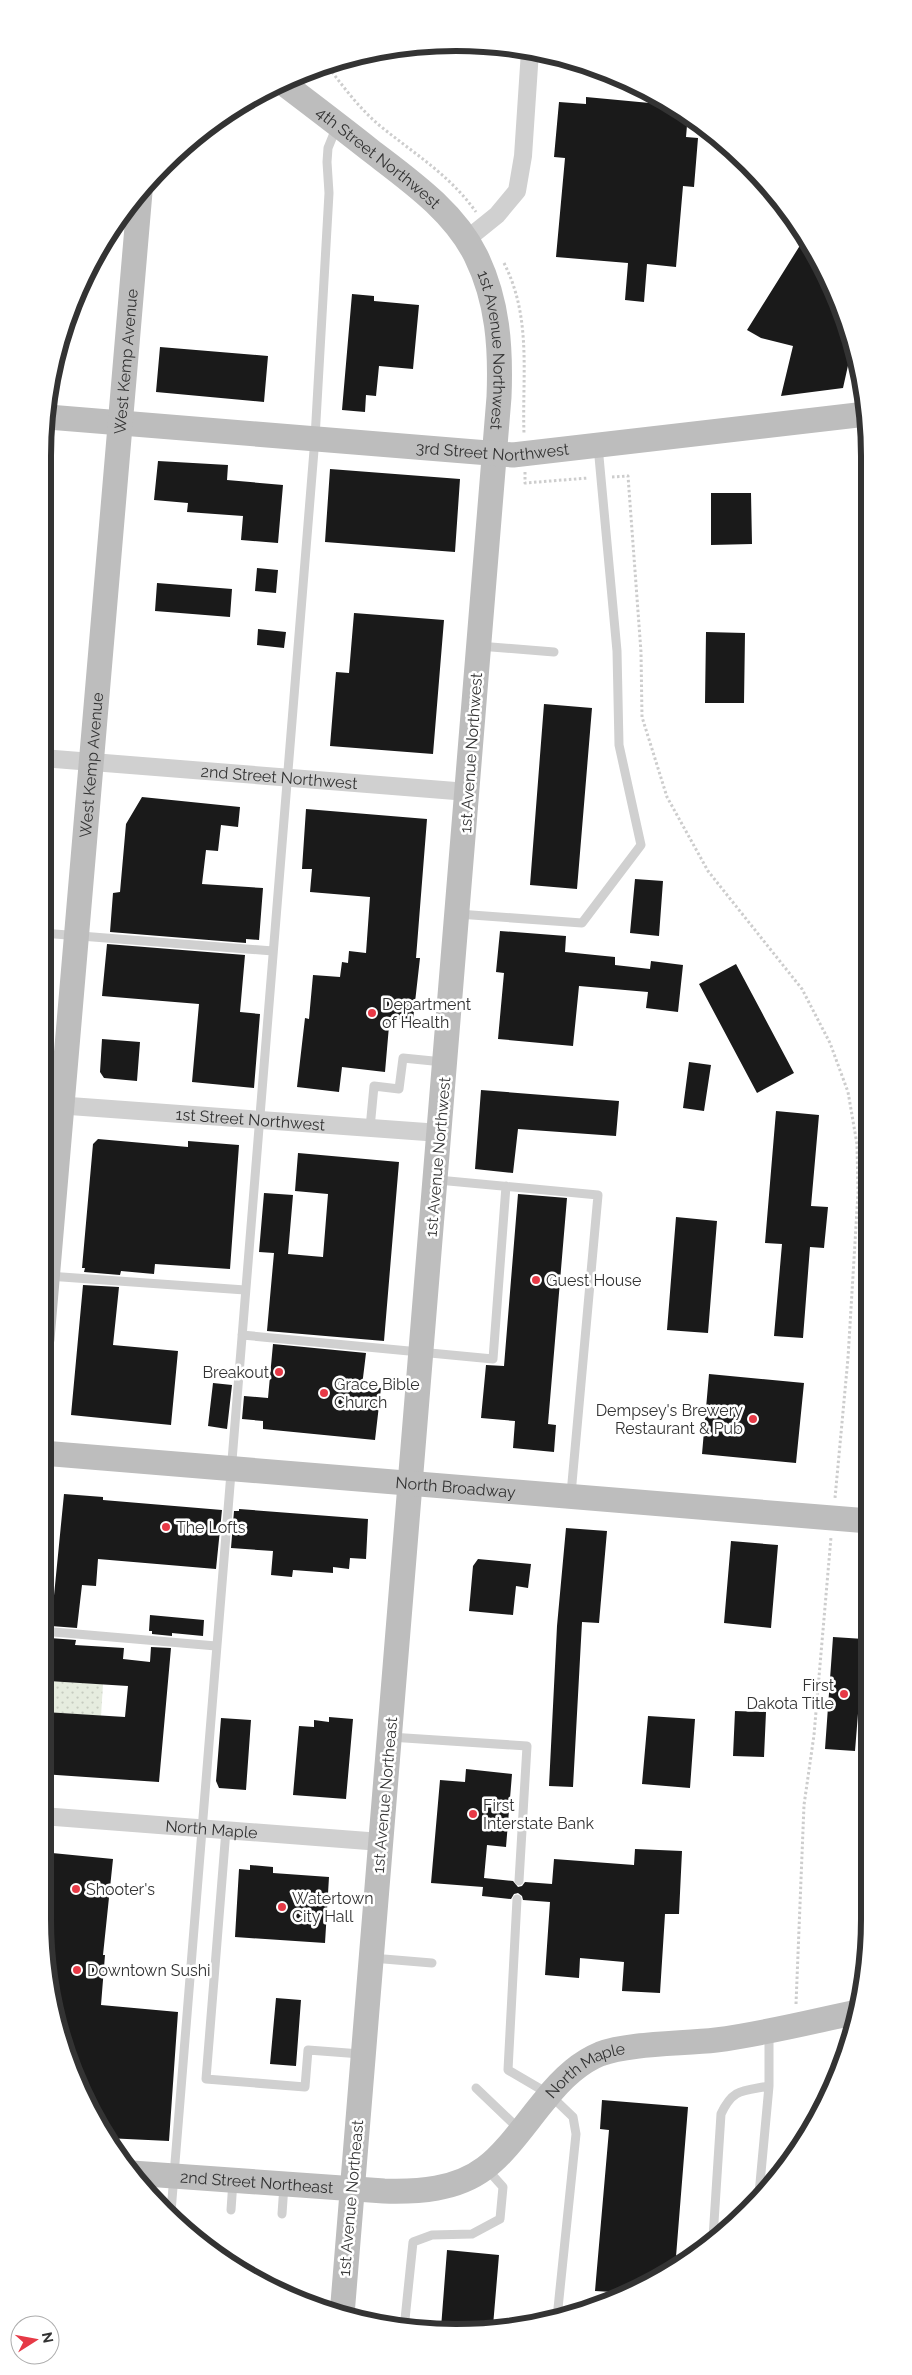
<svg xmlns="http://www.w3.org/2000/svg" width="912" height="2375" viewBox="0 0 912 2375" font-family="Raleway,sans-serif">
  <defs>
    <pattern id="park-dots" width="8" height="8" patternUnits="userSpaceOnUse" patternTransform="scale(1.25)"><rect width="8" height="8" fill="#e6ecdf"/><path d="M2 2h.1M6 6h.1" fill="none" stroke="#c6cbc0" stroke-width="1.8" stroke-linecap="round"/></pattern>
  </defs>
  <rect width="100%" height="100%" fill="#fff"/>
  <path fill="url(#park-dots)" d="M48,1681l55,3 -2,32 -56,-4z"/>
  <path fill="#1a1a1a" d="M586,97l85,8 17,9 -2,23 12,1 -4,49 -11,-1 -7,81 -29,-3 -3,38 -19,-2 3,-37 -72,-6 9,-99 -11,-1 5,-55 27,2z
    M804,239l23,34 24,79 -8,36 -62,8 12,-50 -32,-8 -14,-8z
    M352,294l22,2v5l45,4 -6,64 -34,-3 -3,30 -10,-1 -1,17 -23,-2z
    M160,347l108,9 -4,46 -108,-10z
    M158,461l70,4 -1,15 56,5 -5,58 -37,-3 2,-24 -56,-4 1,-9 -34,-3z
    M330,469l130,10 -5,73 -130,-10z
    M711,493h40l1,51 -41,1z
    M257,568l21,2 -2,23 -21,-2z
    M157,583l75,6 -2,28 -75,-6z
    M354,613l90,7 -11,134 -103,-8 6,-74 13,1z
    M258,629l28,3 -2,16 -27,-3z
    M706,632l39,1 -1,70h-39z
    M544,704l48,4 -15,181 -47,-4z
    M142,797l98,10 -2,20 -17,-2 -3,26 -12,-1 -4,34 61,4 -4,52 -13,-1v4l-136,-11 3,-39 7,-1 6,-68z
    M306,809l121,10 -11,139h4l-7,62 -20,-2 -1,9 -3,-1 -4,46 -43,-5 -3,25 -42,-5 8,-69 4,1 4,-44 27,2 2,-15 6,1 1,-12 17,2 4,-56 -60,-5 2,-23h-10z
    M635,879l28,2 -4,55 -29,-3z
    M500,931l66,5 -1,16 50,5v8l35,4 1,-8 32,4 -5,47 -32,-4 2,-16 -69,-6 -6,60 -75,-7 6,-66 -8,-1z
    M107,944l138,11 -5,57 20,2 -6,74 -62,-6 7,-78 -97,-8z
    M736,964l58,109 -37,20 -58,-109z
    M102,1039l38,3 -3,39 -33,-3 -4,-6z
    M689,1062l22,3 -7,46 -21,-3z
    M481,1090l138,11 -3,35 -98,-7 -5,44 -38,-4z
    M776,1111l43,4 -8,91 17,1 -4,41 -14,-1 -7,91 -29,-2 8,-92 -17,-1z
    M98,1139l90,8v-6l51,4 -9,124 -75,-5 -1,10 -33,-3 -1,4 -36,-3 1,-4h-3l11,-124z
    M298,1153l101,9 -15,179 -117,-10 7,-78 -15,-1 5,-59 29,2 -5,59 35,3 5,-63 -33,-3z
    M518,1194l49,4 -19,226 8,1 -2,27 -41,-4 2,-27 -34,-3 5,-53 18,1z
    M676,1217l41,4 -9,112 -41,-3z
    M83,1285l36,2 -6,58 65,6 -7,74 -100,-10z
    M273,1344l93,9 -4,33 19,2 -6,52 -112,-11v-8l-21,-2 2,-23 24,2z
    M709,1374l95,9 -8,80 -94,-9z
    M213,1383l19,2 -5,44 -19,-3z
    M64,1494l39,3v3l119,10 -6,59 -118,-10 -2,27 -14,-1 -5,43 -26,-2z
    M239,1509l129,10 -2,40 -16,-1 -1,11 -16,-2v6l-40,-3 -1,7 -21,-2 2,-24 -42,-3 3,-37h5z
    M566,1528l41,3 -8,92 -17,-1 -9,165 -24,-1 8,-160z
    M731,1541l47,4 -7,83 -47,-5z
    M478,1559l53,5 -3,24 -12,-2 -3,29 -44,-4 4,-45z
    M150,1615l54,5 -1,16 -31,-3v3l-20,-2v-3h-3z
    M833,1637l31,2 -9,112 -30,-2z
    M50,1638l26,2 -1,5 49,3 -1,11 27,3 1,-15 20,1 -12,134 -117,-8 3,-62 80,5 3,-31 -80,-5z
    M735,1711l31,1 -2,45 -31,-1z
    M648,1716l47,3 -5,69 -48,-4z
    M329,1717l24,2 -7,80 -53,-4 6,-69 15,1v-7l15,2z
    M221,1718l30,2 -5,70 -27,-2 -3,-7z
    M466,1769l46,5 -6,73 -19,-2 -3,33 29,3 5,6 4,-1 3,-4 27,2 2,-25 80,6 1,-16 47,2 -3,63h-14l-5,79 -38,-2 2,-29 -44,-4 -1,20 -34,-3 5,-73 -27,-2 -1,-4 -4,-3 -4,1 -3,5 -29,-3 1,-9 -52,-4 9,-103 25,2z
    M42,1852l71,7 -10,96h2l-4,50 77,7 -9,129 -63,-3 -8,-12 -33,-74 -23,-133z
    M250,1865l23,2v6l56,4 -4,66 -90,-6 4,-68 11,1z
    M276,1998l25,2 -5,66 -26,-2z
    M602,2100l86,7 -13,162 -46,24 -34,-2 14,-161 -9,-1z
    M447,2250l52,5 -6,71 -52,2z"/>
  <g fill="none" stroke-linecap="round" stroke-linejoin="round">
    <path stroke="#cdcdcd" stroke-width="3" stroke-dasharray="2.5 2.5" stroke-linecap="butt" d="M326,64c16,21 32,43 53,61 34,28 70,49 97,87
      M504,263c28,55 18,112 20,171
      M525,472v11l63,-5
      M612,477l16,-1 13,176 1,65 25,80 41,74 94,118 28,54 18,49 9,52 1,49 -10,165 -13,140
      M796,2004l8,-199 10,-70 17,-198"/>
    <path stroke="#d0d0d0" stroke-width="9" d="M479,646l75,6
      M458,914l124,9 59,-78 -22,-100 -2,-94 -19,-205
      M42,933l231,18
      M370,1128l4,-42 25,3 4,-31 40,4
      M438,1180l160,15 -27,299
      M48,1276l197,14
      M242,1335l251,24 13,-173
      M42,1631l174,15
      M390,1737l137,9 -8,135
      M226,1830l-20,249 99,8 3,-37 53,4
      M517,1899l-9,171 41,24 24,23 3,17 -19,184
      M372,1958l60,5
      M476,2088l44,42
      M759,2194l10,-108v-53
      M231,2210l2,-29
      M171,2212l144,-1774 14,-245 -2,-31 1,-14 9,-22
      M282,2214l2,-29
      M713,2238l8,-124c12,-26 22,-23 48,-28
      M404,2329l9,-87 19,-7 40,-1 28,-15 3,-32 -17,-19"/>
    <g stroke="#d0d0d0" stroke-width="18">
      <path d="M466,240l31,-25 20,-24 6,-35 7,-105"/>
      <path id="s1" d="M42,758l426,34"/>
      <path id="s2" d="M42,1104l398,29"/>
      <path id="s3" d="M42,1816l339,26"/>
    </g>
    <g stroke="#bdbdbd" stroke-width="25">
      <path id="s4" d="M283,83c29,22 58,44 87,67 39,30 84,61 106,106 22,45 25,92 23,141l-157,1918"/>
      <path id="s5" d="M48,417l465,38 353,-41"/>
      <path id="s6" d="M42,1339l98,-1147"/>
      <path id="s7" d="M42,1453l827,68"/>
      <path id="s8" d="M132,2173l252,18c34,1 72,-1 101,-23 21,-15 43,-48 60,-68 14,-18 33,-37 55,-46 29,-11 82,-10 116,-14 47,-6 94,-18 141,-28"/>
    </g>
  </g>
  <g fill="#e63946" stroke="#fff" stroke-width="2">
    <circle cx="372" cy="1013" r="5"/>
    <circle cx="536" cy="1280" r="5"/>
    <circle cx="279" cy="1372" r="5"/>
    <circle cx="324" cy="1393" r="5"/>
    <circle cx="753" cy="1419" r="5"/>
    <circle cx="166" cy="1527" r="5"/>
    <circle cx="844" cy="1694" r="5"/>
    <circle cx="473" cy="1814" r="5"/>
    <circle cx="76" cy="1889" r="5"/>
    <circle cx="282" cy="1907" r="5"/>
    <circle cx="77" cy="1970" r="5"/>
  </g>
  <g text-anchor="middle" dominant-baseline="central" stroke-width="5" stroke-linejoin="round" paint-order="stroke">
    <g font-size="16" fill="#333" stroke="#fff">
      <text stroke="none"><textPath href="#s4" startOffset="121">4th Street Northwest</textPath></text>
      <text stroke="none"><textPath href="#s4" startOffset="358">1st Avenue Northwest</textPath></text>
      <text stroke="none"><textPath href="#s6" startOffset="981">West Kemp Avenue</textPath></text>
      <text stroke="none"><textPath href="#s5" startOffset="446">3rd Street Northwest</textPath></text>
      <text transform="translate(471 753) rotate(-86)">1st Avenue Northwest</text>
      <text stroke="none"><textPath href="#s6" startOffset="576">West Kemp Avenue</textPath></text>
      <text stroke="none"><textPath href="#s1" startOffset="238">2nd Street Northwest</textPath></text>
      <text stroke="none"><textPath href="#s2" startOffset="209">1st Street Northwest</textPath></text>
      <text transform="translate(438 1157) rotate(-85)">1st Avenue Northwest</text>
      <text stroke="none"><textPath href="#s7" startOffset="415">North Broadway</textPath></text>
      <text transform="translate(385 1795) rotate(-85)">1st Avenue Northeast</text>
      <text stroke="none"><textPath href="#s3" startOffset="170">North Maple</textPath></text>
      <text stroke="none"><textPath href="#s8" startOffset="501">North Maple</textPath></text>
      <text stroke="none"><textPath href="#s8" startOffset="125">2nd Street Northeast</textPath></text>
      <text transform="translate(351 2198) rotate(-85)">1st Avenue Northeast</text>
    </g>
    <g font-size="16" fill="#333" stroke="#fff" text-anchor="start">
      <text x="382" y="1004">Department<tspan x="382" dy="18">of Health</tspan></text>
      <text x="546" y="1280">Guest House</text>
      <text x="269" y="1372" text-anchor="end">Breakout</text>
      <text x="334" y="1384">Grace Bible<tspan x="334" dy="18">Church</tspan></text>
      <text x="743" y="1410" text-anchor="end">Dempsey's Brewery<tspan x="743" dy="18">Restaurant &amp; Pub</tspan></text>
      <text x="176" y="1527">The Lofts</text>
      <text x="834" y="1685" text-anchor="end">First<tspan x="834" dy="18">Dakota Title</tspan></text>
      <text x="483" y="1805">First<tspan x="483" dy="18">Interstate Bank</tspan></text>
      <text x="86" y="1889">Shooter's</text>
      <text x="292" y="1898">Watertown<tspan x="292" dy="18">City Hall</tspan></text>
      <text x="87" y="1970">Downtown Sushi</text>
    </g>
  </g>
  <path d="M0 0H912V2375H0ZM456 51H456A405 405 0 0 1 861 456V1919A405 405 0 0 1 456 2324H456A405 405 0 0 1 51 1919V456A405 405 0 0 1 456 51Z" fill="#fff" fill-rule="evenodd"/>
  <path fill="none" stroke="#333" stroke-width="6" d="M456 51H456A405 405 0 0 1 861 456V1919A405 405 0 0 1 456 2324H456A405 405 0 0 1 51 1919V456A405 405 0 0 1 456 51Z"/>
  <g transform="translate(35 2340) rotate(79)"><circle r="24" fill="#ffffff" stroke="#adadad"/>
  <path d="M0-4L9 19L0 12L-9 19Z" fill="#e63946"/>
  <text y="-8" font-size="14" font-weight="bold" text-anchor="middle" fill="#333333">N</text>
  </g>
</svg>
